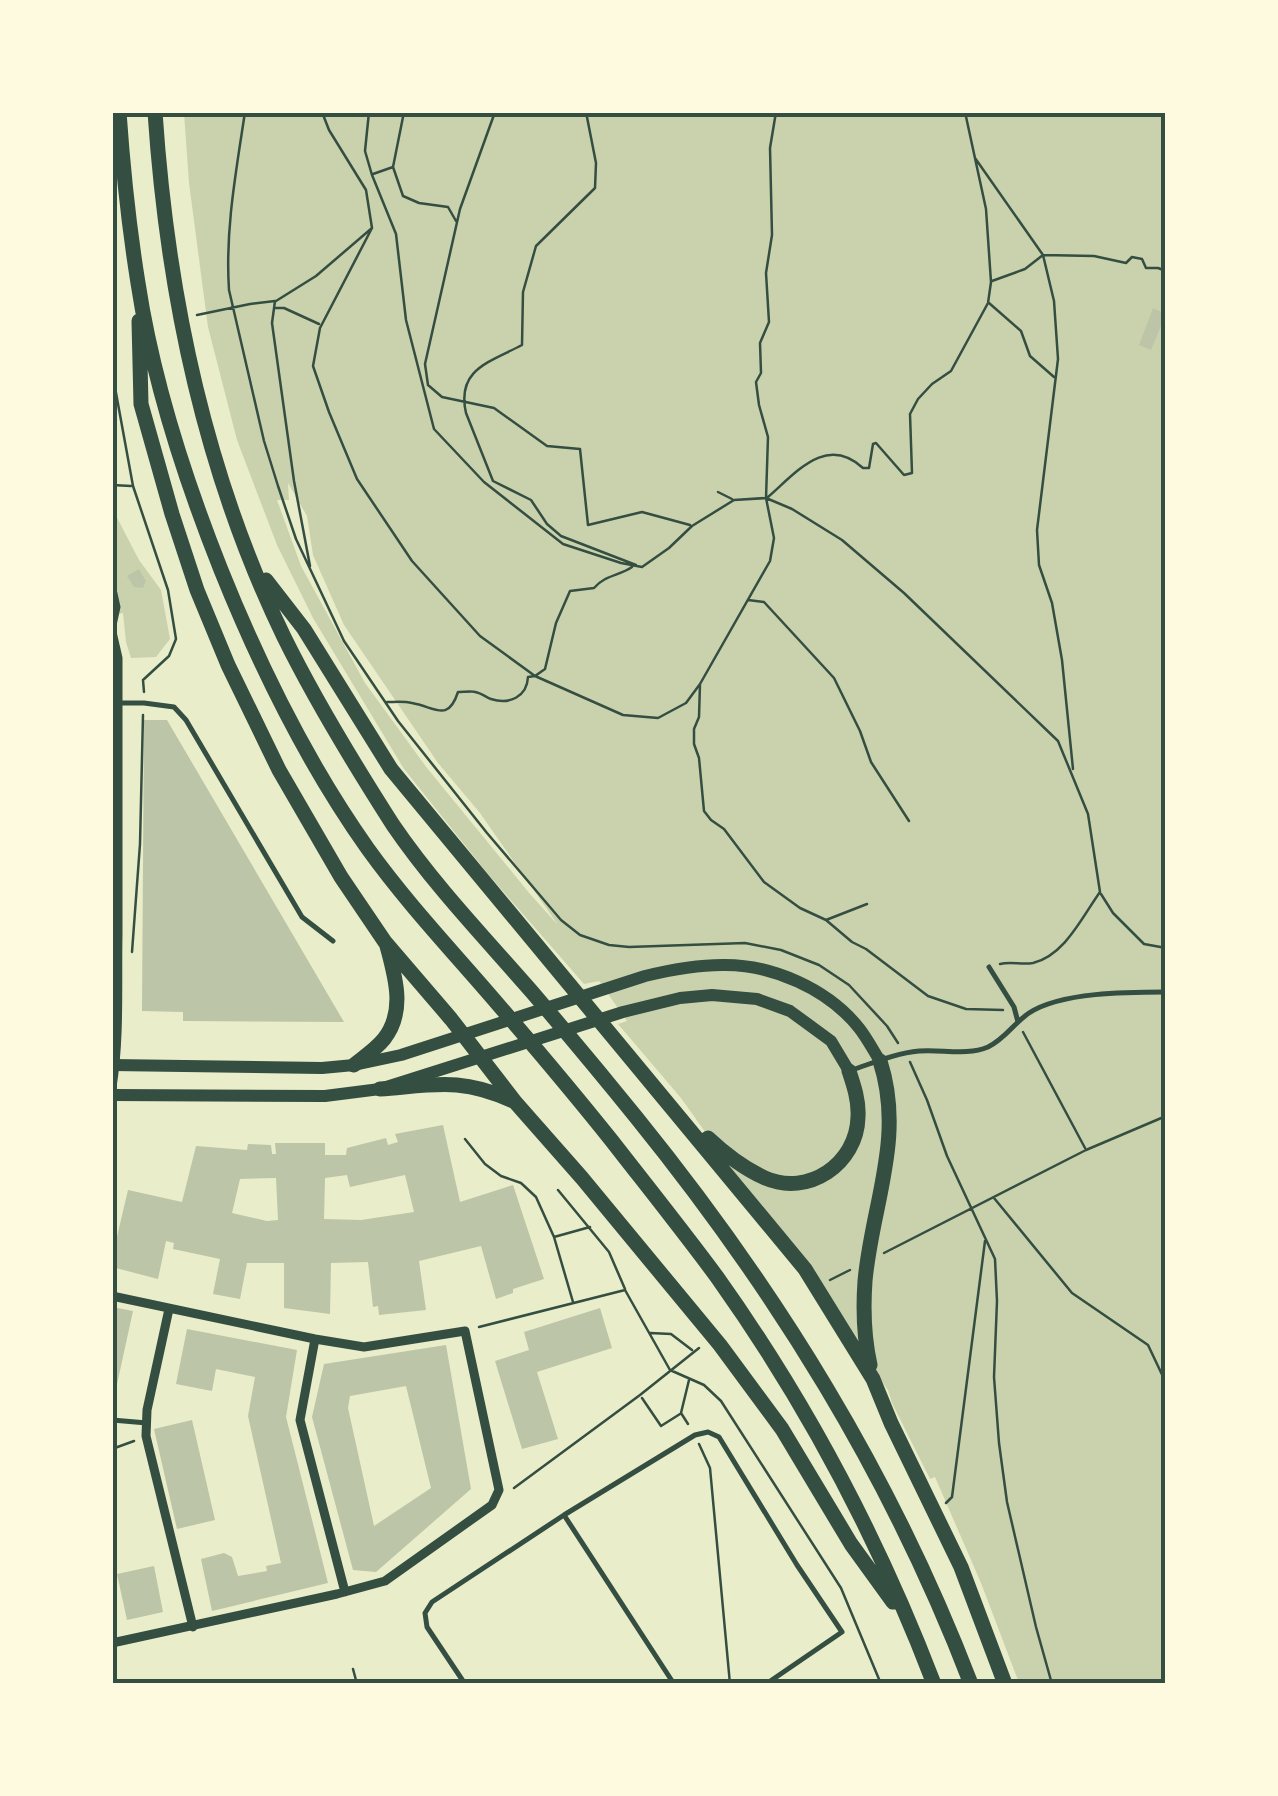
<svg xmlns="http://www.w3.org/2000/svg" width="1278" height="1796" viewBox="0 0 1278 1796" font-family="'PT Sans Narrow',sans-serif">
  <rect width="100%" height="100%" fill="#e9edc9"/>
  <path fill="#cad2ad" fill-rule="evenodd" d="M184,113h981v1570h-146l-38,-100 -46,-106 -5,2 -38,-76 -4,-13 -207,-292 -63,-74 9,-3 -28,-40 -15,3 -96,-110 -84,-105 -91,-151 -36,-73 -40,-105 -29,-113 -19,-144zM288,483l19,33 6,39 31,70 94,138 42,50 78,112 -28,-31 -103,-126 -62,-85 -64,-117 -24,-66h12z
    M112,508l27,52 22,30 9,49 -14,18 -25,1 -5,-16 -3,-29 -10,2z"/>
  <path fill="#bcc5a7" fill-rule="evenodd" d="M1153,308l13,6 -15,36 -12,-5z
    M139,569l7,12 -3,7 -9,-1 -7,-11z
    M144,720h23l177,302 -161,-1v-9l-41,-1z
    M443,1125l17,77 53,-17 31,94 -31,10v4l-17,6 -15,-53 -62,15 7,49 -47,5 -1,-9 -5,1 -5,-45 -37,1 -1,51 -46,-6v-45h-37l-7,36 -27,-5 7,-35 -47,-10 1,-6 -8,-2 -8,38 -46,-12v-9l16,-68 54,12 14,-56 51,4 1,-6 23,1 1,9h4l-1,-11h50v12h21l1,-7 39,-10 2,7 10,-3 -3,-8zM347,1175l3,12 55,-12 9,37 -53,8 -37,-1 1,-41zM276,1178l2,42 -11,1 -35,-8 8,-34z
    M112,1307l21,4 -19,87 -2,-1z
    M600,1308l12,40 -75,24 21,67 -36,10 -27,-88 34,-11 -5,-18z
    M187,1329l110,21 -11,67 42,166 -116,28 -11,-52 23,-6 8,4 6,19 29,-5 -1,-5 15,-3 -33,-147 7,-39 -39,-8 -4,22 -36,-7z
    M446,1345l25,144 -95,83 -23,-2 -41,-153 12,-53zM406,1386l25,102 -57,38 -26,-118 2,-12z
    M192,1420l23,100 -38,9 -23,-100z
    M154,1566l9,46 -36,8 -10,-46z"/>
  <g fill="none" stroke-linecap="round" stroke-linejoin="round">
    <path stroke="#344e41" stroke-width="2.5" d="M245,112c-9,60 -20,118 -16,178l35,151 14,45 18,53 48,102 54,80 89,112 74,87 19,15 29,10 20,2 116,-4 36,7 38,15 30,20 38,41 11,17
      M369,112l-4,39 7,24 24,59 10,86 28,109 50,53 79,62 58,19 21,4 27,-19 23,-22 42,-26 32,-2 26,11 50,31 62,53 154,148 30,73 12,78c-18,25 -35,63 -67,71 -12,2 -22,-2 -33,1
      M495,112l-35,97 -35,155 3,21 14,12 52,11 53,38 33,3 8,76 54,-13 48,13
      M586,112l10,51 -1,25 -59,58 -13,46 -1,53c-32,17 -66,24 -56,68l27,68 38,19 16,24 14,12 75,29
      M975,158l68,97 11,46 4,58 -21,171 2,35 13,38 10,57 11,109
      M393,167l10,29 16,7 29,4 8,14
      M373,174l20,-7 11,-55
      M372,228l-52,100 -7,38 16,46 28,67 55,82 68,75 55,40 88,39 35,3 28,-15 14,-19 70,-123 4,-23 -8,-40 2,-61 -9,-32 -3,-23 5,-9 -1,-30 9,-21 -3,-49 6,-38 -2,-87 6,-36
      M992,281l33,-12 18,-14 51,1 32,7 6,-6 10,2 4,9h12l8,3
      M276,301l40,-25 56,-48 -6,-38 -37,-60 -7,-18
      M989,303l32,28 9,25 24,21
      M276,308h8l35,16
      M197,315l53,-11 25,-3 -3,22 22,158 16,85
      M112,371l21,115 35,104 8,49 -7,17 -26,24 1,12
      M112,485l19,1
      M718,492l14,7
      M768,497c28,-24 58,-63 95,-29h6l4,-24 3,-1 28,32 8,-2 -2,-59 8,-15 14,-15 19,-13 37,-68 3,-21 -5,-73 -21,-97
      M748,600l16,2 70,76 26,53 11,31 38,59
      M700,684l-1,33 -5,12v15l5,14 5,53 7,9 13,9 40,53 36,26 26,12 26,22 14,7 62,47 38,13 37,1
      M387,702c8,0 17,-1 25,1 23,4 36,20 46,-11 1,0 16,-1 17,0 6,1 11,5 16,7 18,6 36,-2 37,-22l7,-1 10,-7 11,-46 14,-32 24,-3c11,-13 25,-12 38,-21
      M1101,894l12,19 31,31 22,4
      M826,920l41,-16
      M132,952l8,-108 3,-129
      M1023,1032l62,116
      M910,1062l17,38 20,56 48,103 2,42 -3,76 5,66 8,59 29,125 16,57
      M465,1139l20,25 16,12 20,7 15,14 18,40
      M558,1190l51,62 16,37
      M994,1198l78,95 76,52 18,38
      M884,1253l202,-103 80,-34
      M830,1280l20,-10
      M573,1302l-19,-65 36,-10
      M479,1327l146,-37 45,80 34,15 17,16 120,187 40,96
      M650,1333l21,1 21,16
      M642,1398l19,28 19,-12
      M688,1424l-7,-11 8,-33
      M699,1444l11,24 20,216
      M112,1449l22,-8
      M514,1488l126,-93 59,-47
      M946,1503l6,-6 33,-256
      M353,1669l4,15"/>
    <path stroke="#344e41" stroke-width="5" d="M112,580l6,27 -5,23
      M118,703h26l30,4 12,13 116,197 31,24
      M989,967l25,40 4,15
      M852,1070c21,-7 44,-17 67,-19 22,-2 48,5 69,-4 17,-8 26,-24 41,-34 32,-21 99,-21 137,-21
      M112,1420l35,3
      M564,1515l110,169
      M465,1684l-38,-57 -2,-14 7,-11 132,-87 131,-80 13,-3 11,5 78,128 45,67 -76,52"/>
    <path stroke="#344e41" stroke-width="9" d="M112,632l6,26c0,92 0,184 0,276 -1,51 2,103 -6,153
      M112,1296l203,43 49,8 101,-16 34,159 -7,15 -107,76 -48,13 -225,49
      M169,1309l-22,101 -1,26 47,191
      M315,1339l-15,81 45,172"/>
    <path stroke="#344e41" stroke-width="12" d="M112,1065l210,3 32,-3 47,-10 244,-79c25,-6 51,-11 77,-11 50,-1 106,24 137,63 8,10 14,22 21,33
      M112,1095l213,1 55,-7 243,-77 57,-14 32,-3 45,4 33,12 41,30 18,30"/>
    <path stroke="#344e41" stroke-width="15" d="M119,112c4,58 10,115 19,171 15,99 46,194 83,287 39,97 86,193 147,279 41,57 89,107 134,160 37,43 74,87 110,132 35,45 71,90 105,136 89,125 162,263 217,407
      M155,112c12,180 50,362 129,525 32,65 70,127 109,188 41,60 91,112 139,167 35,41 70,83 104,125 140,173 255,358 335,567
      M139,321l2,83 31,110 25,76 31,75 51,105 62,107 44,65 66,77 65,84 66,75 138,167 62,84 69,115 42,58
      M266,580l38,49 87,140 414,500 68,110 18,44 70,144 44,117
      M354,1065c10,-8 22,-16 30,-26 22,-28 11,-63 3,-93
      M380,1089c54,-4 81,-12 133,12
      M708,1138c16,15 37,31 57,40 43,19 92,-14 93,-61 1,-16 -4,-31 -9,-46
      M870,1365c-6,-27 -7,-56 -5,-84 7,-77 40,-143 15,-220"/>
  </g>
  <rect width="1278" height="1796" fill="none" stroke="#fefae0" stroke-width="230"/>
  <rect x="115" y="115" width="1048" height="1566" fill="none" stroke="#344e41" stroke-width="4"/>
</svg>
